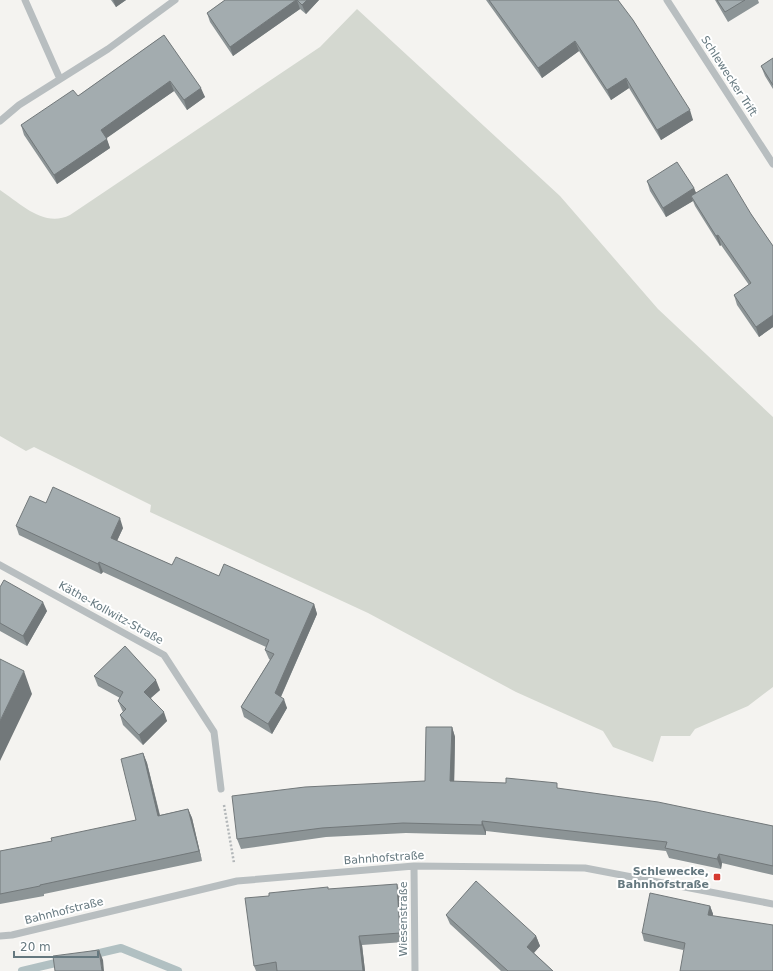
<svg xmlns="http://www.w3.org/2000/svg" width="773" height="971" viewBox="0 0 773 971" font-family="'DejaVu Sans',sans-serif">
  <rect width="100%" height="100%" fill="#f4f3f0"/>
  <path fill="#d4d8d0" d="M357,9l203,187 98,113 115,108v270l-25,19 -53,23 -5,7h-29l-8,26 -40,-15 -10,-16 -87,-39 -148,-79 -218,-101 1,-7 -117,-58 -8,4 -26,-15v-246c21,14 44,38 70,25l250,-168z"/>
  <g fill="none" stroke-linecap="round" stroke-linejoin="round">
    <path stroke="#b1c0c2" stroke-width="8" d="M91,955l30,-7 57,23
      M22,971l42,-10"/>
    <path stroke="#b3b7b9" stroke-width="2.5" stroke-dasharray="2 2" stroke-linecap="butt" d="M224,805l10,58"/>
    <path stroke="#b8bec0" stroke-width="7" d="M25,0l35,79
      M667,0l106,164
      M0,121l19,-16 89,-56 67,-49
      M0,565l164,90 50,77 7,57
      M414,866l1,105
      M0,936l12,-1 225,-54 177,-15 171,2 188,36"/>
  </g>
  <path fill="#8c9496" d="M111,0h15l-10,7z
    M225,0h94l-13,14 -6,-5 -67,47 -23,-34 -3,-9z
    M486,0h132l75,120 -32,20 -32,-52 -18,12 -32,-49 -37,27z
    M715,0h43l1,3 -31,19z
    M164,35l41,62 -18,13 -13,-19 -68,47 4,10 -53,36 -33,-49 -3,-10 57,-29z
    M773,58v31l-8,-13 -4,-10z
    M647,181l47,7 2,5 55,21 22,32v81l-14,10 -22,-32 -3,-10 15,-10 -28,-40 -1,1 -25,-40 -2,-5 -27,16 -16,-26z
    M46,503l77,25 -6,13 55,24 47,11 95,28 3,10 -36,83 6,11 -15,26 -28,-17 -3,-10 29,-47 -1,-1 -4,-9 1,-3 -163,-75 -2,2 -82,-39 -3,-9z
    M0,587l47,24 -20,35 -27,-15z
    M94,676l66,14 -9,8 16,23 -24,24 -20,-20 -3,-10 3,-3 -1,-2 -4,-9 2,-3 -22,-12z
    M452,727l3,10 -1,45 105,7 214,37v49l-51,-12 -1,6 -52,-11 -3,-7 -180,-20v4l-80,-2 -80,4 -85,12 -4,-10 188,-58z
    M143,753l4,10 13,52 28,-6 4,9 10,43 -158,33v2l-44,8v-53l52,-10 84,-21z
    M328,889l72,4 4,49 -42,3 3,26h-109l-2,-5 15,-70z
    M710,906l3,8v2l-30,34 -39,-9 -2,-8z
    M446,915l90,21 4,10 -6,7 19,18h-52l-51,-47z"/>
  <path fill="#72787a" d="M113,0h13l-10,7z
    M296,0h1l3,9 -67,47 -3,-9z
    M307,0h12l-13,14 -4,-9z
    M575,41l4,10 -37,27 -4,-10z
    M626,78l3,10 -18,12 -4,-10z
    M170,81l4,10 -70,49 -3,-10z
    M201,88l4,9 -18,13 -3,-10z
    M690,110l3,10 -32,20 -4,-10z
    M107,139l3,9 -53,36 -3,-9z
    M694,188l4,10 -7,-2 2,5 -27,16 -3,-9z
    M718,235l3,10 -1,1 -4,-10z
    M773,315v12l-14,10 -3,-10z
    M120,518l3,10 -9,19 -3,-9z
    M99,562l4,10 -2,2 -3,-10z
    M43,602l4,9 -20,35 -4,-10z
    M314,604l3,10 -39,89 -3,-10z
    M24,671l8,23 -32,67v-40z
    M156,680l4,10 -13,11 -3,-9z
    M284,699l3,9 -15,26 -4,-10z
    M164,712l3,9 -24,24 -4,-10z
    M452,727l3,10 -1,54 -4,-10z
    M143,753l4,10 15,62 -4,-9z
    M188,809l4,9 10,43 -3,-10z
    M482,821l4,10v4l-4,-10z
    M719,854l3,9 -1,6 -4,-10z
    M397,884l3,9 4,49 -4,-9z
    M710,906l3,8 -2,9 -3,-8z
    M359,936l3,9 3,26h-2z
    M536,936l4,10 -10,11 -3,-10z
    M99,950l4,10 1,11h-2z"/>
  <path fill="#a3acaf" stroke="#72787a" d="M225,0h71l-66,47 -23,-34z
    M297,0h10l-5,5z
    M489,0h129l15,20 57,90 -33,20 -31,-52 -19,12 -32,-49 -37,27z
    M717,0h28l-20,12z
    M164,35l37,53 -17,12 -14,-19 -69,49 6,9 -53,36 -33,-50 52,-35 5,6z
    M773,58v27l-12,-19z
    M677,162l17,26 -31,20 -16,-27z
    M727,174l24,40 22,32v69l-17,12 -22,-32 17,-12 -33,-48 -2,1 -25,-40z
    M53,487l67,31 -9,20 61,27 4,-8 43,19 5,-12 90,40 -39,89 9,6 -16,25 -27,-17 33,-53 -9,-4 4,-10 -170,-78 -1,2 -82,-38 14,-30 16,7z
    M4,580l39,22 -20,34 -23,-13v-36z
    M125,646l31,34 -12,12 20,20 -25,23 -19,-20 6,-6 -8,-8 5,-9 -29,-16z
    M0,659l24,12 -24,50z
    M426,727h26l-2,54 56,2v-5l51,5v5l101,14 115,24v40l-54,-12 -2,5 -52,-11 2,-6 -185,-21v4l-79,-2 -81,5 -85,11 -5,-43 73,-9 120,-6z
    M143,753l15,63 30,-7 11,42 -159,34v1l-40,8v-43l52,-10 -1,-3 85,-18 -15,-61z
    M476,881l60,55 -9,11 26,24h-45l-62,-56z
    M397,884l3,49 -41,3 4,35h-86l-1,-9 -22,4 -9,-68 24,-2v-3l59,-6v2z
    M650,893l60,13 -2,9 65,10v46h-93l5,-28 -43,-10z
    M99,950l3,21h-47l-2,-15z"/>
  <rect fill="#d5392f" stroke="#fff" stroke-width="1.5" x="713" y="873" width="8" height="8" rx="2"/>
  <g text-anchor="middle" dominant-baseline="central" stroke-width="4" stroke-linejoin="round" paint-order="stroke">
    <g font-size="11" fill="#65787f" stroke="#fff">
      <text transform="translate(729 76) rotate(57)">Schlewecker Trift</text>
      <text transform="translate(111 613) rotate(29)">Käthe-Kollwitz-Straße</text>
      <text transform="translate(384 858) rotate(-4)">Bahnhofstraße</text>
      <text transform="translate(64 911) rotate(-14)">Bahnhofstraße</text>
      <text transform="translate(403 919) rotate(-90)">Wiesenstraße</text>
    </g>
    <g font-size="11" font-weight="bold" fill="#65787f" stroke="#fff" text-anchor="end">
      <text x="709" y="871">Schlewecke,<tspan x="709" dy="13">Bahnhofstraße</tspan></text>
    </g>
  </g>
  <path d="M14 951v6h84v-6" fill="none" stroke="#65787f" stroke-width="2"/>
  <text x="20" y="951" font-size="12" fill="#65787f" stroke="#ffffff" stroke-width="3" paint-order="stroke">20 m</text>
</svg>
